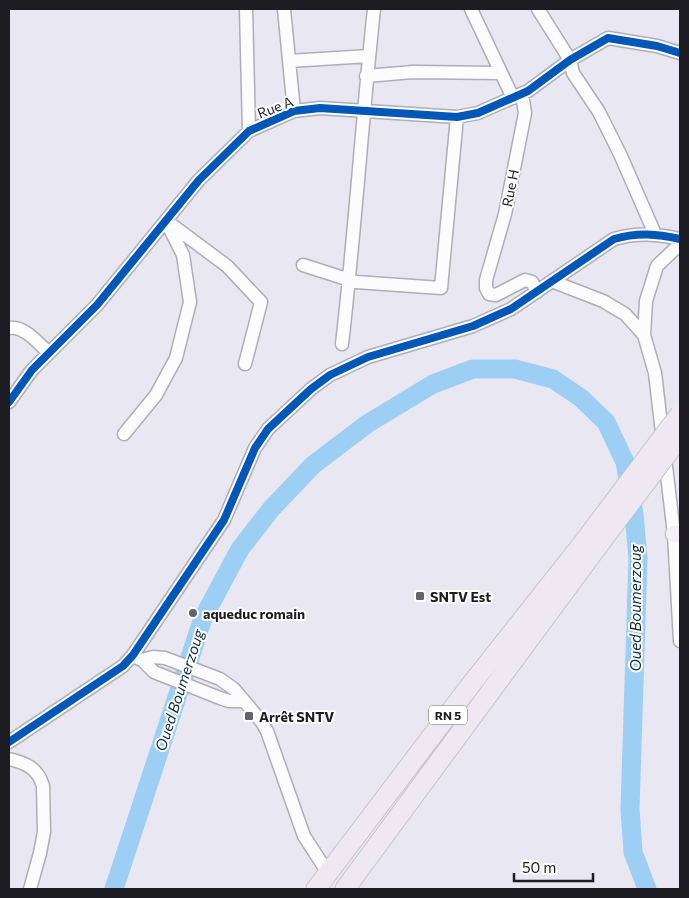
<svg xmlns="http://www.w3.org/2000/svg" width="689" height="898" viewBox="0 0 689 898" font-family="Commissioner,sans-serif">
  <rect width="100%" height="100%" fill="#e8e7f2"/>
  <g fill="none" stroke-linecap="round" stroke-linejoin="round">
    <path stroke="#9dcef3" stroke-width="19" d="M114,889l89,-271 37,-69 32,-41 41,-43 54,-41 66,-40 40,-15h42l38,10 28,19 25,24 19,40 9,52 4,44 -8,251 3,43 14,37"/>
    <defs>
      <path id="minor" d="M246,9l3,122
        M284,9l10,102
        M471,9l42,89
        M538,9l32,51 3,13 26,39 21,42 35,80
        M289,61l80,-5
        M366,76l47,-4 88,1
        M522,94l3,19 -20,101 -19,66v8l3,6 7,1 29,-15 7,2 5,10
        M168,222l59,44 34,36 -16,62
        M303,265l53,17 85,6 16,-171
        M554,282l49,19 22,13 19,21 11,38 19,161 6,107
        M9,328c15,-3 30,16 40,25
        M644,335l2,-34 11,-35 23,-22
        M342,344c13,-112 20,-224 32,-335
        M9,402l23,-32 65,-65 102,-125 50,-49 45,-20 26,-3 137,9 21,-4 50,-22 42,-31 38,-22 49,8 23,7
        M124,434l32,-39 20,-37 14,-56 -7,-47 -17,-34
        M135,657l7,3 12,12 66,26 9,3h14
        M142,660l11,-3 12,1 55,21 14,10 27,32 6,10 37,105 24,37
        M9,742l114,-76 10,-11 91,-135 31,-72 13,-19 43,-40 19,-14 38,-18 105,-31 38,-17 103,-70c24,-7 43,-5 66,0
        M9,759c17,4 29,9 34,27l1,46 -4,21 -10,36"/>
      <path id="major" d="M674,534h6"/>
      <path id="highway" d="M316,889l153,-202 114,-144
        M345,889l250,-339"/>
    </defs>
    <use href="#minor" stroke="#aeaeb6" stroke-width="15"/>
    <use href="#major" stroke="#c5c4ca" stroke-width="19"/>
    <use href="#highway" stroke="#c5c4ca" stroke-width="21"/>
    <use href="#minor" stroke="#fcfbfd" stroke-width="12"/>
    <use href="#major" stroke="#f4f0f7" stroke-width="16"/>
    <use href="#highway" stroke="#efe8f3" stroke-width="19"/>
    <defs>
      <path id="highway-bridge" d="M583,543l97,-129
        M595,550l85,-113"/>
    </defs>
    <use href="#highway-bridge" stroke="#c5c4ca" stroke-width="21" stroke-linecap="butt"/>
    <use href="#highway-bridge" stroke="#efe8f3" stroke-width="19"/>
    <defs>
      <path id="cycleway" d="M9,402l23,-32 65,-65 102,-125 50,-49 45,-20 26,-3 137,9 21,-4 50,-22 42,-31 38,-22 49,8 23,7
        M9,742l114,-76 10,-11 91,-135 31,-72 13,-19 43,-40 19,-14 38,-18 105,-31 38,-17 103,-70c24,-7 43,-5 66,0"/>
    </defs>
    <use href="#cycleway" stroke="#fff" stroke-width="11"/>
    <use href="#cycleway" stroke="#0057b8" stroke-width="8"/>
  </g>
  <g fill="#64636b" stroke="#fff" stroke-width="2">
    <rect x="415" y="591" width="10" height="10" rx="2.5"/>
    <circle cx="193" cy="613" r="5"/>
    <rect x="244" y="711" width="10" height="10" rx="2.5"/>
  </g>
  <g text-anchor="middle" dominant-baseline="central" stroke-width="4" stroke-linejoin="round" paint-order="stroke">
    <rect fill="#fff" stroke="#616064" stroke-width="1" x="429" y="705.5" width="38" height="19" rx="4"/>
    <g font-size="12" font-weight="bold" fill="#1d1c22">
      <text x="448" y="715">RN 5</text>
    </g>
    <g font-size="14" fill="#1d1c22" stroke="#fff">
      <text transform="translate(275 107) rotate(-21)">Rue A</text>
      <text transform="translate(510 188) rotate(-79)">Rue H</text>
    </g>
    <g font-size="14" font-weight="bold" fill="#1d1c22" stroke="#fff" text-anchor="start">
      <text x="430" y="596">SNTV Est</text>
      <text x="203" y="613">aqueduc romain</text>
      <text x="259" y="716">Arrêt SNTV</text>
    </g>
    <g font-size="15" font-style="italic" fill="#0e2e42" stroke="#fff">
      <text transform="translate(635 608) rotate(-90)">Oued Boumerzoug</text>
      <text transform="translate(179 690) rotate(-72)">Oued Boumerzoug</text>
    </g>
  </g>
  <rect width="689" height="898" fill="none" stroke="#1d1c22" stroke-width="20"/>
  <path d="M514 873v8h79v-8" fill="none" stroke="#1d1c22" stroke-width="2.5"/>
  <text x="522" y="873" font-size="15" fill="#1d1c22" stroke="#ffffff" stroke-width="4" paint-order="stroke">50 m</text>
</svg>
